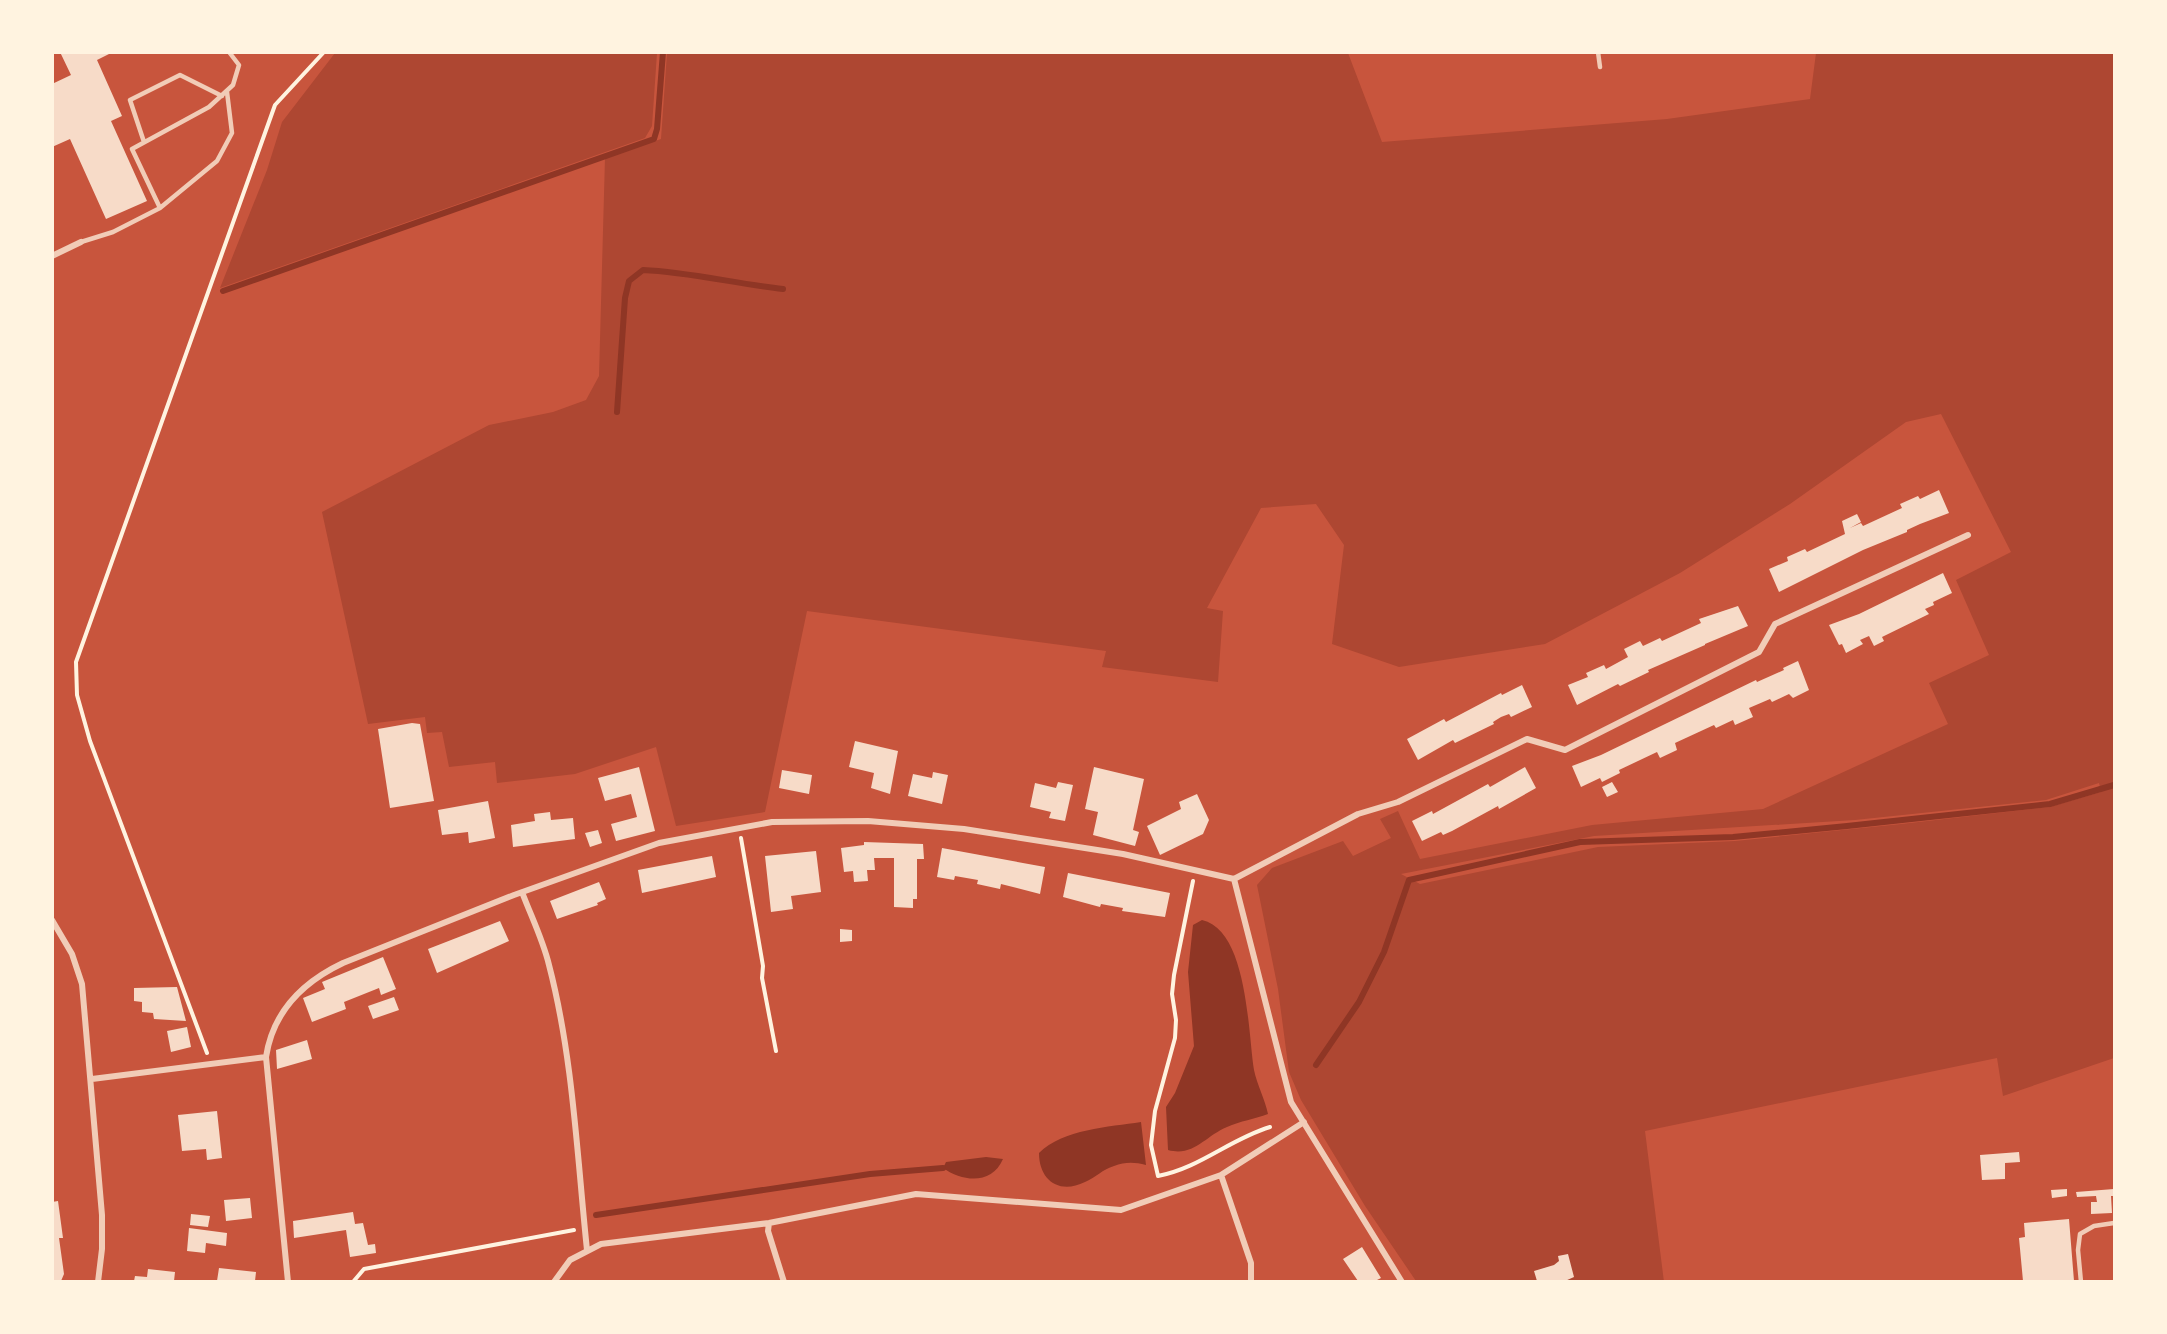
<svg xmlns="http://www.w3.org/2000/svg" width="2167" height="1334" viewBox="0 0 2167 1334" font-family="Commissioner,sans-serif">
  <rect width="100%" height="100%" fill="#c8553d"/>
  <path fill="#ae4732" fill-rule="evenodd" d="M335,53h322l-5,73 -7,12 -425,150 47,-118 15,-48z
    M667,53h681l34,89 285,-23 143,-20 6,-46h298v1005l-111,38 -6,-38 -352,73 19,151 -248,-1 -51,-75 -64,-106 -12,-28 -11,-83 -21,-104 15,-17 71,-27 10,15 38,-18 -11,-19 18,-8 22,48 172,-34 171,-16 185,-85 -19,-41 60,-28 -33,-75 55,-28 -70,-138 -35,8 -116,82 -110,69 -135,71 -146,23 -67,-23 12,-99 -28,-41 -55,4 -54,100 16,3 -5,71 -116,-15 4,-16 -299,-40 -42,201 -89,14 -20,-79 -81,27 -78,9 -2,-21 -46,5 -7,-35 -15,1 -2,-16 -57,7 -46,-212 167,-87 64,-13 33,-12 13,-24 6,-218 56,-19zM2099,783l2,9 -51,15 -149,17 -166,17 -137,6 -178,37 -19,-10 193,-38 261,-16 191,-20z"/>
  <path fill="#8f3625" d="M1202,920c46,10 46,114 52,150 3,15 11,29 14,44 -13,5 -28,7 -41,13 -22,9 -33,30 -59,23l-2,-43 9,-14 19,-47 -6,-74 5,-47z
    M1141,1122l5,43c-12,-3 -21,-3 -32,1 -11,3 -19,12 -29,16 -26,13 -46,-2 -46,-29 24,-24 70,-26 102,-31z
    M986,1157l17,2c-11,26 -40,23 -60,9l3,-6z"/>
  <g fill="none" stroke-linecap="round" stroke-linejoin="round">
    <path stroke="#8f3625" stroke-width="6" d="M223,291l431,-152 3,-10 6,-77
      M617,412l8,-114 4,-17 14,-11c47,2 93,14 140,19
      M1316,1065l43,-63 25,-50 25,-72 171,-38 153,-5 114,-11 203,-22 64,-19
      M596,1215l274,-41 73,-6"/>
  </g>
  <path fill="#f7dbc8" d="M60,52h53l-16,8 25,56 -11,5 36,80 -41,18 -36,-80 -18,8v-63l19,-9z
    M1939,490l10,23 -29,11 -13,6v2l-44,18 -84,42 -10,-23 19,-8 -1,-4 18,-8 2,3 38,-18 -3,-13 15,-7 4,8 -11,6 11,-5 2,3 39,-18 -2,-4 18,-8 2,3z
    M1943,573l9,20 -19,9 1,3 -9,4 4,5 -47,23 2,4 -10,5 -5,-10 -9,4 3,4 -17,9 -4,-9 -3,1 -10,-20 30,-11z
    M1738,606l10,20 -43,18v1l-57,25 1,2 -29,14 -2,-2 -41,21 -9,-20 20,-8 -2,-4 18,-8 2,4 22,-12 -4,-8 16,-8 3,5 17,-8 2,3 39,-18 -2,-4z
    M1798,661l11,29 -16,8 -4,-4 -17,8 -2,-3 -21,9 4,9 -18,8 -2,-5 -17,8 -2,-3 -39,18 2,7 -17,8 -3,-6 -38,18 1,3 -18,9 -2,-4 -19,9 -9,-21 29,-11 155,-75 1,2 27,-12 -1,-2z
    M1522,685l10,22 -21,10 -2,-3 -8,3 -8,5 1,2 -39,19 -2,-3 -35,20 -11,-21 37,-20 2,3 55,-29 1,2z
    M412,723l8,1 14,77 -44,7 -12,-79z
    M855,741l43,10 -8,43 -19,-6 3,-15 -25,-6z
    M639,767l16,64 -39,10 -5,-17 26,-7 -6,-23 -26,7 -7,-23z
    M1094,767l50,12 -11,51 6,2 -4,14 -42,-11 5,-23 -13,-3z
    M1525,767l11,21 -37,21 -1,-3 -46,25 -9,4 -2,-3 -19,9 -10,-20 20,-10 1,3 55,-30 2,3z
    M782,770l30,5 -3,19 -30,-6z
    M933,772l15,3 -6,29 -34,-8 5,-22 19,4z
    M1058,782l15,3 -8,36 -16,-3 2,-6 -21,-5 5,-24 21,5z
    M1612,782l6,10 -11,5 -5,-10z
    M1197,794l12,26 -6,14 -43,21 -13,-29 34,-17 -2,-7z
    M488,801l7,37 -26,5 -1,-11 -26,3 -4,-25z
    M550,812l1,8 22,-2 2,21 -62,8 -2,-22 24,-4 -1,-7z
    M598,830l4,13 -12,4 -5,-14z
    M864,842l59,2 1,15h-7v40h-4v9l-19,-1v-49h-20l1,12h-8l1,11 -14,1 -1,-11 -9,1 -3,-24 23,-3z
    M942,848l103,19 -5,27 -39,-10 -1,5 -23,-5 1,-4 -23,-4 -1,4 -17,-3z
    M816,851l5,41 -30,4 2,13 -22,3 -6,-56z
    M712,856l4,21 -74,16 -4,-23z
    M1068,873l102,20 -5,24 -43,-6 1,-3 -22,-4 -1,3 -37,-10z
    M599,882l7,17 -9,4 1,2 -41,14 -7,-18z
    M500,921l9,20 -72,32 -9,-24z
    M840,929l12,1v11l-12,1z
    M383,957l13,32 -15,6 -2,-7 -35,14 2,7 -34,13 -9,-24 22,-9 -3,-7z
    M177,987l9,34 -32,-2 -1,-6 -11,-1v-10l-8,-1v-13z
    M394,997l5,13 -26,9 -5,-13z
    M187,1027l4,20 -20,5 -4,-21z
    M307,1040l5,19 -35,10 -1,-19z
    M217,1111l5,47 -15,2 -1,-11 -24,2 -4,-36z
    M2019,1152l1,10 -15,1v16l-23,1 -2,-25z
    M2067,1189v7l-15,2 -1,-8z
    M2114,1189v7h-3l1,17 -21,1v-12h6l-1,-6 -19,1 -1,-5z
    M250,1198l2,20 -26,3 -2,-21z
    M58,1201l5,37h-4l5,36 -3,7h-9v-79z
    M353,1212l2,12 8,-1 5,22 7,-1 1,9 -26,4 -4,-27 -52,8 -1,-17z
    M191,1214l19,2 -2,11 -18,-2z
    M2069,1219l5,62h-51l-4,-43 6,-1 -1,-14z
    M189,1228l38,5 -1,13 -20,-3 -1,10 -18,-2z
    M1362,1247l19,31 -6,3h-17l-15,-22z
    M1568,1254l6,23 -9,4h-28l-3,-10 20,-6 5,-4 -1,-5z
    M219,1268l37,4 -1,9h-38z
    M148,1269l27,3 -1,9h-40l1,-5 12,1z"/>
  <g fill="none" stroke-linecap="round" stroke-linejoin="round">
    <path stroke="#fff3e0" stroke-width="4" d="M741,838l22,128 -1,12 14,73
      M1193,881l-19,94 -2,19 4,26 -1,18 -20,73 -4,34 7,31c42,-8 72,-37 112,-49
      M207,1053l-117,-312 -13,-46 -1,-33 199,-557 49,-53
      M353,1282l11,-13 210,-39"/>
    <path stroke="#f1ccb7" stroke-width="4.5" d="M1598,52l2,15
      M144,142l-14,-42 50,-25 42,21
      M160,208l57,-47 15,-28 -5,-41
      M81,242l32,-10 47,-24 -28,-59 77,-42 24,-22 6,-20 -10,-13
      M2081,1282l-3,-32 2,-16 14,-8 20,-3"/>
    <path stroke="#f1ccb7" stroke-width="6" d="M52,256l29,-14
      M1234,879l124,-65 40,-12 129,-63 38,11 194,-98 16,-28 193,-89
      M522,892c9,24 21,48 27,73 24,92 28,190 38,285
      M52,920l20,34 10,30 20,231v34l-4,33
      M92,1079l174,-22
      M1221,1175l30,88v19
      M769,1223l-1,8 16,51
      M288,1282l-22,-225c7,-46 37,-75 77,-94l171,-68 145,-52 113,-21 96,-1 96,8 159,25 111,25 57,223 111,180
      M554,1282l16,-22 31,-16 168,-21 147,-29 205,16 100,-35 83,-53"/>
  </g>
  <rect width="2167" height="1334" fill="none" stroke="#fff3e0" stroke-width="108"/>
</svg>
